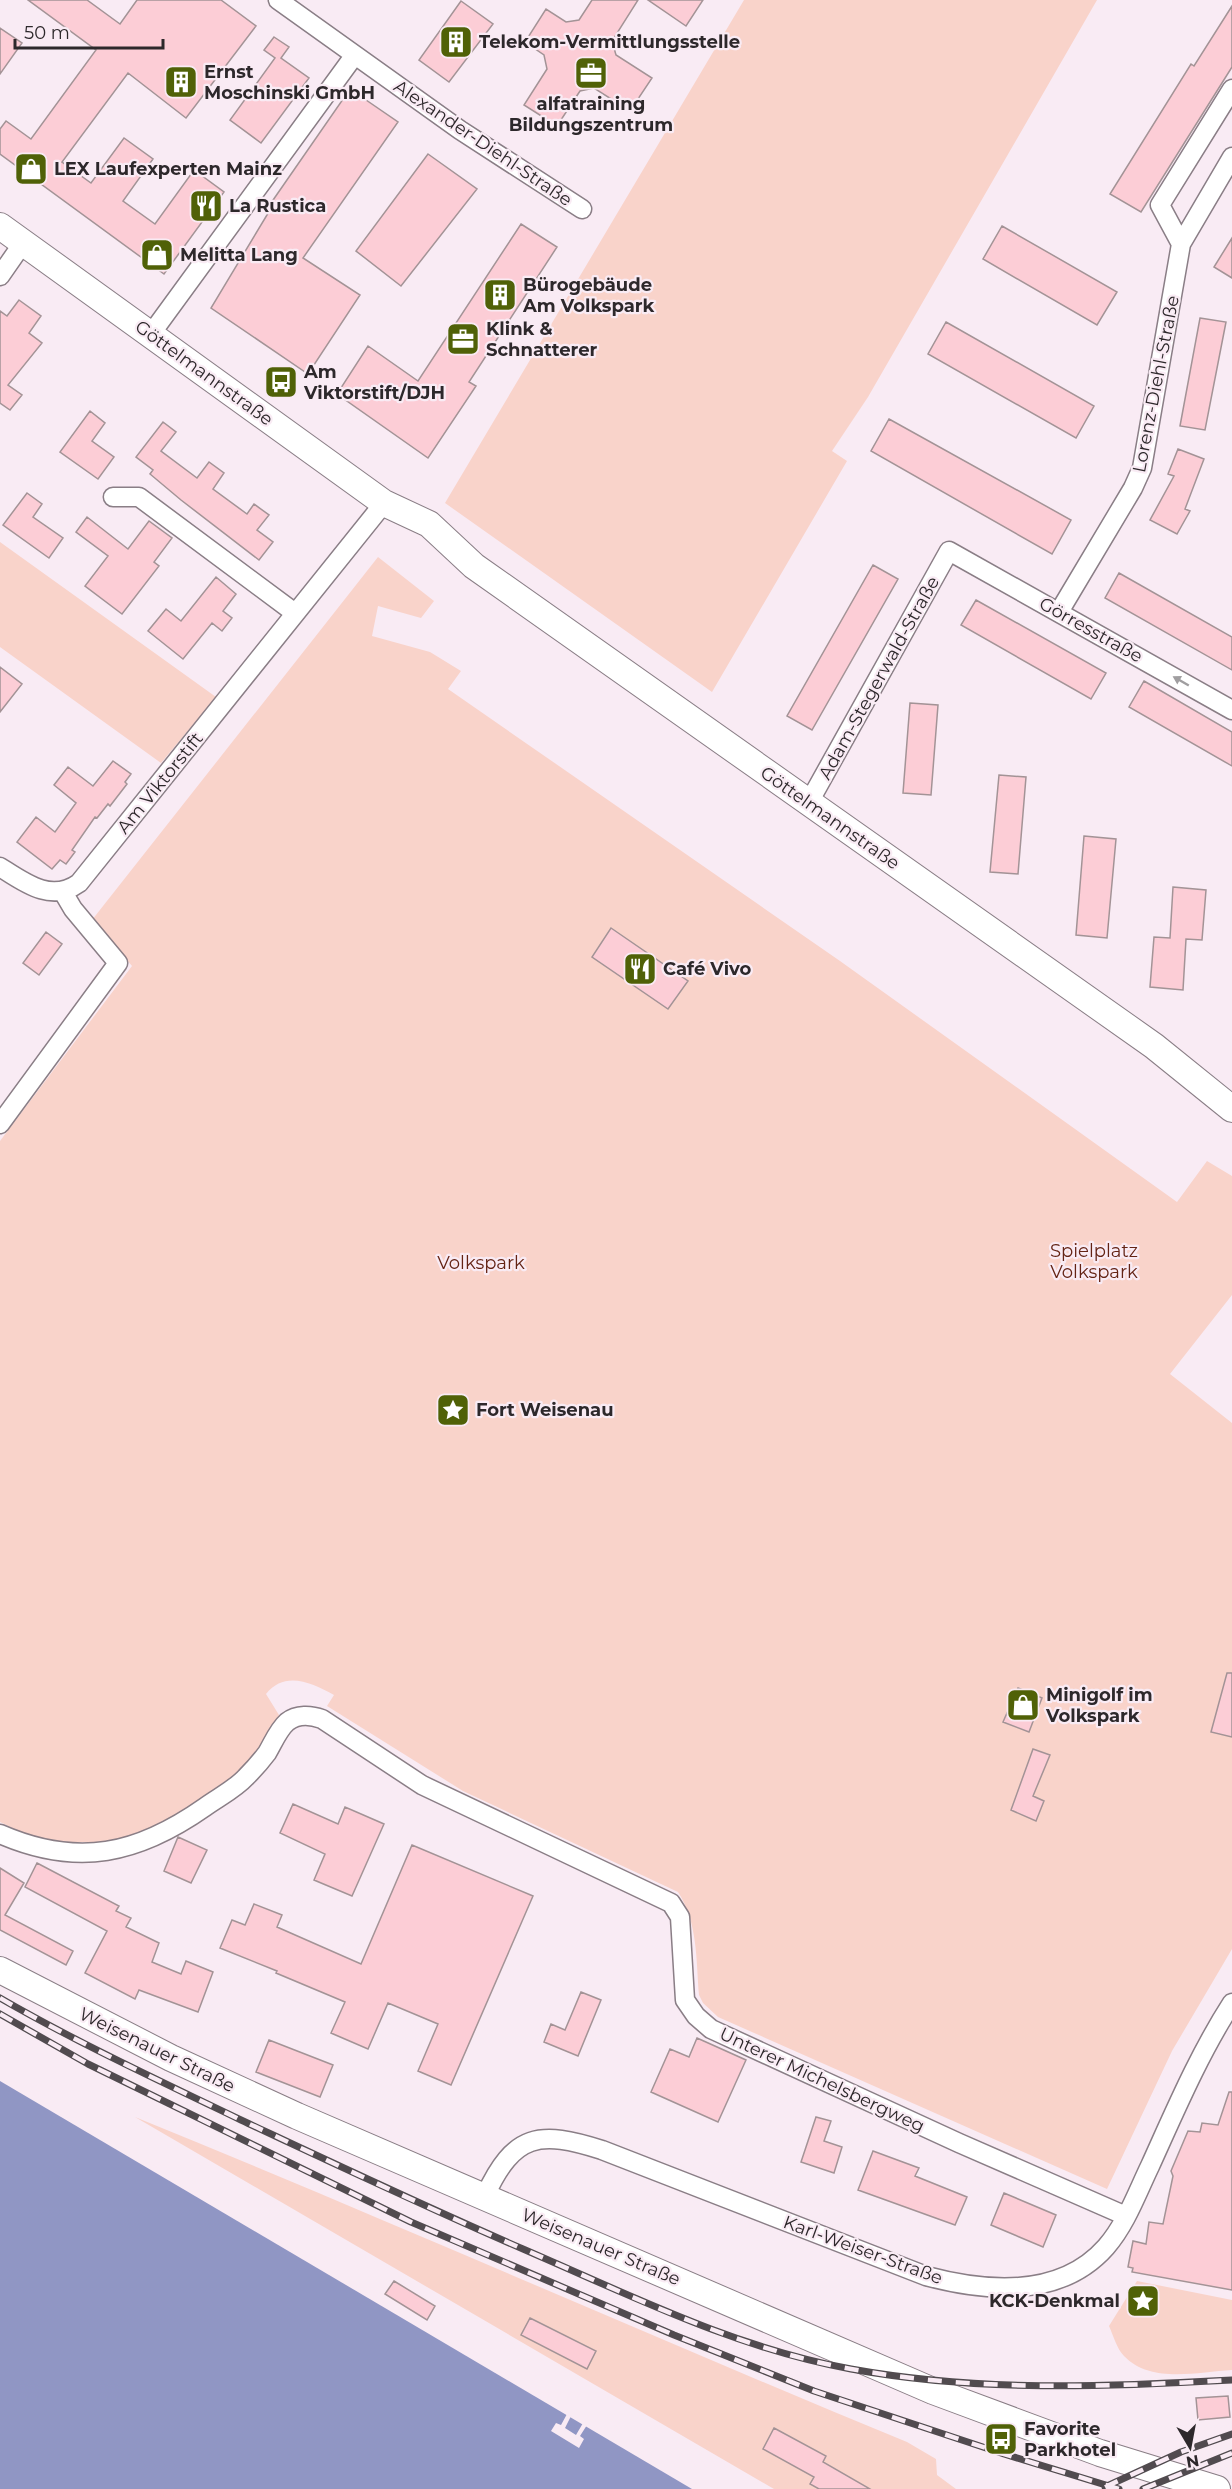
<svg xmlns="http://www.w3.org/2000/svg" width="1232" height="2489" viewBox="0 0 1232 2489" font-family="Montserrat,sans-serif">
  <rect width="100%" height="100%" fill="#f9ebf4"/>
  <path fill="#f9d3ca" d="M744,0h353l-229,397 -36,54 15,10 -135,231 -267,-189z
    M0,542l216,155 -55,66 -161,-116z
    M378,557l56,44 -13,17 -43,-12 -6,30 58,16 31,19 -13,18 392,272 337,241 30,-41 25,15v119l-62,79 62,49v526l-60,102 -65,138 -389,-172 -15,-14 -4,-8c-3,-36 -1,-72 -21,-103l-215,-101 -136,-85 7,-11c-22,-12 -49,-25 -68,-1l13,21 -3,10 -41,54 -78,49 -27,9 -27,5h-45l-29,-6 -29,-14v-681l132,-175 -40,-46z
    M135,2117c259,105 514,219 772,325l29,17 1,16 19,14h-182z
    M1137,2281l95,19v70c-35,2 -81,14 -108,-14 -7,-7 -11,-21 -15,-30z"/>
  <path fill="#9096c4" d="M0,2081l692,408h-692z"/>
  <path fill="#f9ebf4" d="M567,2414l4,2 -6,12 11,7 7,-12 4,2 -7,11 4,3 -5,9 -28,-17 5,-8 5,2z"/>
  <path fill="#fccdd6" stroke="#a39396" stroke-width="1.5" d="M28,0h59l33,24 17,-24h84l35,26 -70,92 -58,-45 -66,89 29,21 33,-45 29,21 -30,42 32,23 39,-54 30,22 -60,82 -164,-120v-25l6,-8 25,18 65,-89z
    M592,0h46l-26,41 4,14 36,23 -22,33 -36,-23 -14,3 -23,35 -33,-21 23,-36 -3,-14 -19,-13 21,-33 20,13 13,-2z
    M648,0h55l-17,26z
    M461,1l32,23 -44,58 -30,-22z
    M1232,6v61l-91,145 -31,-18 81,-130 3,2z
    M0,28l22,15 -22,31z
    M274,37l15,10 -8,11 28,20 -48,65 -31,-23 45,-62 -11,-8z
    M350,89l48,33 -95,136 57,37 -52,79 -97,-66 62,-103 -2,-2z
    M428,154l49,35 -76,97 -45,-35z
    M521,224l36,23 -88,135 7,4 -48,72 -91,-64 31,-48 50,35z
    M1002,226l115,66 -20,33 -114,-66z
    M1232,238v40l-18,-11z
    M19,300l22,16 -12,17 13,10 -34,42 14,10 -12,15 -10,-7v-92l7,5z
    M1200,318l26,4 -21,108 -25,-4z
    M946,322l148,84 -18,32 -148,-84z
    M90,411l15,12 -13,18 22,16 -16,22 -38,-27z
    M889,419l182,101 -19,34 -181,-103z
    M163,422l13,10 -15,19 36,27 12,-16 15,11 -11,16 34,25 7,-10 15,11 -12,15 16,12 -14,18 -78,-60 -31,-26 3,-4 -17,-13z
    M1178,449l26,10 -19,50 5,2 -13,23 -27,-14 24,-44 -6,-2z
    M27,493l15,11 -9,13 30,21 -14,20 -46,-33z
    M87,517l41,32 21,-28 23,17 -18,24 5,4 -37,48 -37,-28 23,-30 -32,-24z
    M873,565l25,14 -86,151 -25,-14z
    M1119,573l113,64v33l-127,-72z
    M216,577l20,17 -13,17 9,7 -10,13 -10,-8 -29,36 -35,-28 18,-22 15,12z
    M976,600l130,73 -15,26 -130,-74z
    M0,667l22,17 -22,28z
    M1144,681l88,51v34l-103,-59z
    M910,703l28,2 -7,90 -28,-2z
    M113,761l18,13 -6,8 2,2 -17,22 -2,-2 -11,14 -2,-1 -23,33 3,2 -9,12 -6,-4 -8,9 -35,-27 19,-25 19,15 21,-29 -22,-18 14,-18 25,19z
    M999,775l27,2 -8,97 -28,-2z
    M1084,836l32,3 -9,99 -31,-3z
    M1173,887l33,3 -4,50 -16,-1 -3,51 -33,-3 4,-50 16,1z
    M611,928l77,53 -20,28 -76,-52z
    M46,932l16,12 -23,31 -16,-12z
    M1227,1673h5v64l-21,-5z
    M1018,1688l24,10 -13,34 -26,-10z
    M1033,1749l17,6 -17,41 11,5 -8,20 -25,-11z
    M293,1804l45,20 7,-17 39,17 -32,72 -38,-16 11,-26 -45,-21z
    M178,1837l29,13 -16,33 -27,-12z
    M412,1845l121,51 -82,189 -33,-14 20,-47 -50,-21 -20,46 -37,-16 14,-31 -69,-29 1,-2 -57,-23 12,-28 13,5 9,-21 28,11 -5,12 84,37z
    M37,1863l82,43 -3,5 15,7 -5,9 33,16 -7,19 29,12 5,-13 27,11 -15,40 -59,-22 -4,9 -50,-26 22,-42 -82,-44z
    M0,1868l24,15 -19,32 68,36 -7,14 -66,-35z
    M581,1992l20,8 -23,56 -34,-14 7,-18 14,6z
    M697,2038l49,22 -28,62 -67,-30 19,-43 19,8z
    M269,2040l64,25 -13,32 -64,-25z
    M1229,2092h3v198l-100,-18 1,-4 -5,-1 5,-26 13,3 3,-22 14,2 10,-48 -2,-5 17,-40 12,1 2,-9 16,2z
    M816,2117l15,4 -7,20 18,6 -8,26 -33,-11z
    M873,2151l46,17 -4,8 52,21 -12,28 -97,-35z
    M1004,2193l52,22 -13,32 -52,-22z
    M394,2281l41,25 -8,14 -42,-26z
    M530,2318l66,33 -9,18 -66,-34z
    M1228,2396l2,21 -32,3 -2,-22z
    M774,2428l52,28 -3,6 47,27h-51l-9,-5 4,-7 -51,-28z"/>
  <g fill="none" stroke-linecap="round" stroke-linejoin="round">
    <defs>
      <path id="street" d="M278,0l182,130 122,79
        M1181,244l-21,-39 72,-116
        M0,276l23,-33
        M151,334l203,-278
        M113,497h26l156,116
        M1059,612l74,-124 9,-20 39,-224 51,-87
        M808,804l141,-253 283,159
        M0,867c25,16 51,36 79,16l305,-380
        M0,1124l118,-161 -45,-54 -10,-17
        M0,1834c78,34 138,20 205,-27 14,-10 30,-18 41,-30 7,-7 15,-16 21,-24 6,-10 11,-23 20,-31 10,-8 24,-7 35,-3l100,66 249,118 9,14 5,83 11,16 15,13 248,114 167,73
        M485,2196c29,-63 54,-66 117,-46l324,126c60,16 134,23 180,-29 20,-23 31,-54 44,-81 25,-55 49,-112 82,-163"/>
      <path id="secondary" d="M0,226l384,277 45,21 45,42 680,480 78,63
        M0,1970l171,88 126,58 636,275 167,62 117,36"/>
    </defs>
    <use href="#street" stroke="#8a7e86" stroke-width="21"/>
    <use href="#secondary" stroke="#8a7e86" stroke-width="28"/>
    <use href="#street" stroke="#fff" stroke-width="18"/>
    <use href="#secondary" stroke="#fff" stroke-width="26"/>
    <defs>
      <path id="rail" d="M0,1998c78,45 160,83 241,122 94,44 187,88 282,129 107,46 212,99 328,120 128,23 252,18 381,11
        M0,2014l88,50 323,158 263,113 140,56 190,63 115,35
        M1105,2487l76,-35 51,-18
        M1143,2489l89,-36"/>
    </defs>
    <use href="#rail" stroke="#514b4f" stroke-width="7"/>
    <use href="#rail" stroke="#f9ebf4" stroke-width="4.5" stroke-dasharray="14" stroke-linecap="butt"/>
  </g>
  <defs><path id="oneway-solid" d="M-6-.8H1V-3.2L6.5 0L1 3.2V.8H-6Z" transform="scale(1.5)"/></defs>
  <use fill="#a09ea0" href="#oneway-solid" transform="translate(1181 681) rotate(-150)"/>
  <defs>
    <symbol id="building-square" viewBox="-11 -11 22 22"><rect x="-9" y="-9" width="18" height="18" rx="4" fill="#506107" stroke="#f9ebf4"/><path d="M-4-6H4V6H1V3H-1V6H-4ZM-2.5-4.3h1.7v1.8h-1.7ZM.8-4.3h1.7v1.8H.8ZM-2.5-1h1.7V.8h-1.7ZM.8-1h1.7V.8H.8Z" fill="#fff"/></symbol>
    <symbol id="office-square" viewBox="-11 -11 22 22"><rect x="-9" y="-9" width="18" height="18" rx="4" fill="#506107" stroke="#f9ebf4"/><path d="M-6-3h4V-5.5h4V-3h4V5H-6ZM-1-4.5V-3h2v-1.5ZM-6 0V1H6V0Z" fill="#fff"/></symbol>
    <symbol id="shop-square" viewBox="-11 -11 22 22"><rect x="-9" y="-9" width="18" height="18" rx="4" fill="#506107" stroke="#f9ebf4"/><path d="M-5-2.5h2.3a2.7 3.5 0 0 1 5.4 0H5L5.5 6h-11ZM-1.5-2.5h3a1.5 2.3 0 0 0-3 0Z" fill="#fff"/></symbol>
    <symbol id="restaurant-square" viewBox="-11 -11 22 22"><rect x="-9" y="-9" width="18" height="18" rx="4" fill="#506107" stroke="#f9ebf4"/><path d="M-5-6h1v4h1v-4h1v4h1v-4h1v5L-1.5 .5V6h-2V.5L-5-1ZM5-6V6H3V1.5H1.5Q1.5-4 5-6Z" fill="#fff"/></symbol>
    <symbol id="bus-square" viewBox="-11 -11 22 22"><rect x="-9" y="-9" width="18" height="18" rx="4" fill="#506107" stroke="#f9ebf4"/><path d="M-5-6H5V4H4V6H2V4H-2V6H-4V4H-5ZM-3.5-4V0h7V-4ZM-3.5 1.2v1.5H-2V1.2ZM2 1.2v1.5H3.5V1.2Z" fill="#fff"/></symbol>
    <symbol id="sight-square" viewBox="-11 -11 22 22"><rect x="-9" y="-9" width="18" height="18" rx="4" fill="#506107" stroke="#f9ebf4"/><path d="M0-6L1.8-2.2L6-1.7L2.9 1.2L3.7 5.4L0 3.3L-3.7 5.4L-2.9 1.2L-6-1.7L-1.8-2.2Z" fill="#fff"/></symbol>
  </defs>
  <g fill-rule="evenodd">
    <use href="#building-square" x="437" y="23" width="38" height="38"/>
    <use href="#office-square" x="572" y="54" width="38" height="38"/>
    <use href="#building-square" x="162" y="63" width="38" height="38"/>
    <use href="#shop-square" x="12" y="150" width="38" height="38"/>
    <use href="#restaurant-square" x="187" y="187" width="38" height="38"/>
    <use href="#shop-square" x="138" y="236" width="38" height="38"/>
    <use href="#building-square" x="481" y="276" width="38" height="38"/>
    <use href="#office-square" x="444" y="320" width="38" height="38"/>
    <use href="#bus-square" x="262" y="363" width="38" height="38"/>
    <use href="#restaurant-square" x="621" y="950" width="38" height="38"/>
    <use href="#sight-square" x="434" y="1391" width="38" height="38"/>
    <use href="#shop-square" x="1004" y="1686" width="38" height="38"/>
    <use href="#sight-square" x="1124" y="2282" width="38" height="38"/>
    <use href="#bus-square" x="982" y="2420" width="38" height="38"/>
  </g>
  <g text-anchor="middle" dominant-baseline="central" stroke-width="4.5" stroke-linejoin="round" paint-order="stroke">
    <g font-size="18" font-weight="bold" fill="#2d282b" stroke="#f9ebf4" text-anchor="start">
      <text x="479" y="42">Telekom-Vermittlungsstelle</text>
      <text x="204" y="72">Ernst<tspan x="204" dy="21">Moschinski GmbH</tspan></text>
      <text x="591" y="104" text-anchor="middle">alfatraining<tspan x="591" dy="21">Bildungszentrum</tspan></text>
      <text x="54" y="169">LEX Laufexperten Mainz</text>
      <text x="229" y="206">La Rustica</text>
      <text x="180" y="255">Melitta Lang</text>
      <text x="523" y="285">Bürogebäude<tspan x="523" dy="21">Am Volkspark</tspan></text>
      <text x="486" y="329">Klink &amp;<tspan x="486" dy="21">Schnatterer</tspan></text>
      <text x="304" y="372">Am<tspan x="304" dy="21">Viktorstift/DJH</tspan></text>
      <text x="663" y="969">Café Vivo</text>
      <text x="476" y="1410">Fort Weisenau</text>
      <text x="1046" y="1695">Minigolf im<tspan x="1046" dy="21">Volkspark</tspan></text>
      <text x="1120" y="2301" text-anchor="end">KCK-Denkmal</text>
      <text x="1024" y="2429">Favorite<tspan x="1024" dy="21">Parkhotel</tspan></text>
    </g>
    <g font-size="18" fill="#2d282b" stroke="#f9ebf4">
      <text transform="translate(483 143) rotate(34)">Alexander-Diehl-Straße</text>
      <text transform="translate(204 373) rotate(36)">Göttelmannstraße</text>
      <text transform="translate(1156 384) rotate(-79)">Lorenz-Diehl-Straße</text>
      <text transform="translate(1091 630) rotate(29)">Görresstraße</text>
      <text transform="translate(879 678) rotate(-61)">Adam-Stegerwald-Straße</text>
      <text transform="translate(160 783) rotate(-51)">Am Viktorstift</text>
      <text transform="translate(830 818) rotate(35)">Göttelmannstraße</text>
      <text transform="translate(157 2050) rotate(26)">Weisenauer Straße</text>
      <text transform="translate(822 2080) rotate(25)">Unterer Michelsbergweg</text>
      <text transform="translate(601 2247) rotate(23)">Weisenauer Straße</text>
      <text transform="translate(863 2250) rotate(20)">Karl-Weiser-Straße</text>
    </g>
    <g font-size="18" fill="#642314" stroke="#f9ebf4">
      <text x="1094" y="1251">Spielplatz<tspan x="1094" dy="21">Volkspark</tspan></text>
      <text x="481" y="1263">Volkspark</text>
    </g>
  </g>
  <g transform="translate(1190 2447) rotate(170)" stroke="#f9ebf4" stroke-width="4.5" paint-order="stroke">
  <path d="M0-4.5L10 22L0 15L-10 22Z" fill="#2d282b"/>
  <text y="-9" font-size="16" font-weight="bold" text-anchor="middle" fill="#2d282b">N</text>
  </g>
  <path d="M15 39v9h148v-9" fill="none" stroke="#2d282b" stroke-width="3"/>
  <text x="24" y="39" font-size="18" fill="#2d282b" stroke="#f9ebf4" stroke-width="4.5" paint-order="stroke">50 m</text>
</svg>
